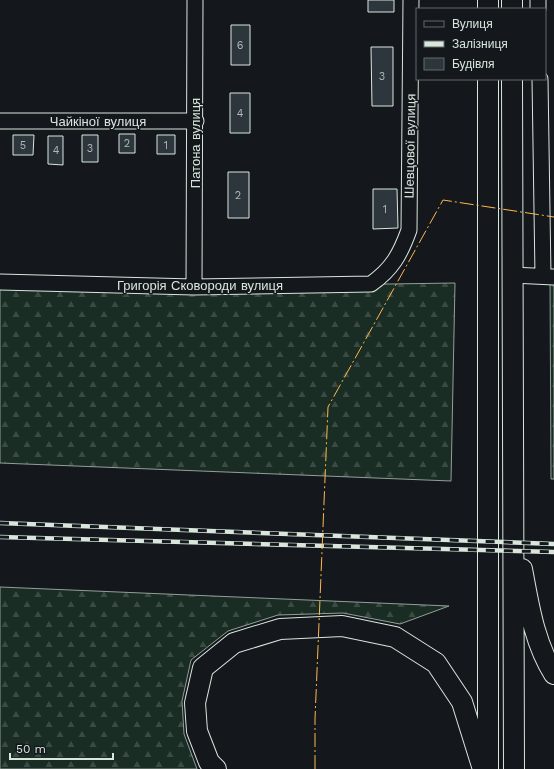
<svg xmlns="http://www.w3.org/2000/svg" width="554" height="769" viewBox="0 0 554 769" font-family="'Work Sans',sans-serif">
  <defs>
    <pattern id="forest-firs" width="22" height="20" patternUnits="userSpaceOnUse"><rect width="22" height="20" fill="#1a2d24"/><path d="M5 1l3.5 6h-7zM16 11l3.5 6h-7z" fill="#3b4b43"/></pattern>
  </defs>
  <rect width="100%" height="100%" fill="#14181c"/>
  <path fill="url(#forest-firs)" stroke="#939e99" d="M550,276l4,1v202h-3z
    M0,282l194,5 261,-4 -4,198 -451,-18z
    M0,587l449,19 -49,18 -57,-11 -65,2 -50,16 -37,29 -9,41 2,33 13,35h-197z"/>
  <path fill="#2c363c" stroke="#d8e6dc" d="M368,0h26v12h-26z
    M231,25h19v40h-19z
    M371,47h22v59h-21z
    M230,93h20v40h-20z
    M119,134h16v19h-16z
    M13,135h21l-1,20h-20z
    M82,135h16v27h-16z
    M157,135h18v19h-18z
    M48,136h15v29l-15,-1z
    M228,172h21v46h-21z
    M373,189h24l1,39 -25,1z"/>
  <g fill="none" stroke-linecap="round" stroke-linejoin="round">
    <defs>
      <path id="minor" d="M538,0v9
        M540,79l3,197
        M0,121h196
        M512,275l42,2
        M0,282l194,5 177,-3c21,-15 29,-29 38,-54l2,-230
        M194,287l1,-287"/>
      <path id="major" d="M488,9v-9
        M512,9v-9
        M512,79l2,690
        M522,569c7,37 12,73 32,105
        M216,769l-7,-7 -12,-31 -2,-28 8,-35 31,-25 46,-14 62,-3 53,11 41,26 26,39 20,64
        M488,769v-690"/>
    </defs>
    <use href="#minor" stroke="#d8e6dc" stroke-width="17"/>
    <use href="#major" stroke="#d8e6dc" stroke-width="22"/>
    <use href="#minor" stroke="#14181c" stroke-width="15"/>
    <use href="#major" stroke="#14181c" stroke-width="20"/>
    <defs>
      <path id="rail" d="M0,523l554,21
        M0,537l554,15"/>
    </defs>
    <use href="#rail" stroke="#d8e6dc" stroke-width="4.5"/>
    <use href="#rail" stroke="#14181c" stroke-width="3" stroke-dasharray="9" stroke-linecap="butt"/>
    <path stroke="#ffb74d" stroke-width="1" stroke-dasharray="14 3 2 3" stroke-linecap="butt" d="M315,769v-50l13,-312 115,-207 111,17"/>
  </g>
  <g text-anchor="middle" dominant-baseline="central" stroke-width="3" stroke-linejoin="round" paint-order="stroke">
    <g font-size="11" fill="#adbab4">
      <text x="240" y="45">6</text>
      <text x="382" y="76">3</text>
      <text x="240" y="113">4</text>
      <text x="127" y="143">2</text>
      <text x="23" y="145">5</text>
      <text x="166" y="145">1</text>
      <text x="90" y="148">3</text>
      <text x="56" y="150">4</text>
      <text x="238" y="195">2</text>
      <text x="385" y="209">1</text>
    </g>
    <g font-size="13" fill="#d8e6dc" stroke="#14181c">
      <text x="98" y="121">Чайкіної вулиця</text>
      <text transform="translate(195 143) rotate(-90)">Патона вулиця</text>
      <text transform="translate(410 146) rotate(-89)">Шевцової вулиця</text>
      <text x="200" y="285">Григорія Сковороди вулиця</text>
    </g>
  </g>
  <rect x="416" y="8" width="130" height="72" fill="#14181c" stroke="#626a69"/>
  <rect x="424" y="21" width="20" height="6" fill="#14181c" stroke="#626a69"/>
  <text x="452" y="28" font-size="12" fill="#d8e6dc">Вулиця</text>
  <rect x="424" y="41" width="20" height="6" fill="#d8e6dc" stroke="#626a69"/>
  <text x="452" y="48" font-size="12" fill="#d8e6dc">Залізниця</text>
  <rect x="424" y="58" width="20" height="12" fill="#2c363c" stroke="#626a69"/>
  <text x="452" y="68" font-size="12" fill="#d8e6dc">Будівля</text>
  <path d="M10 753v6h103v-6" fill="none" stroke="#d8e6dc" stroke-width="2"/>
  <text x="16" y="753" font-size="12" fill="#d8e6dc" stroke="#14181c" stroke-width="3" paint-order="stroke">50 m</text>
</svg>
